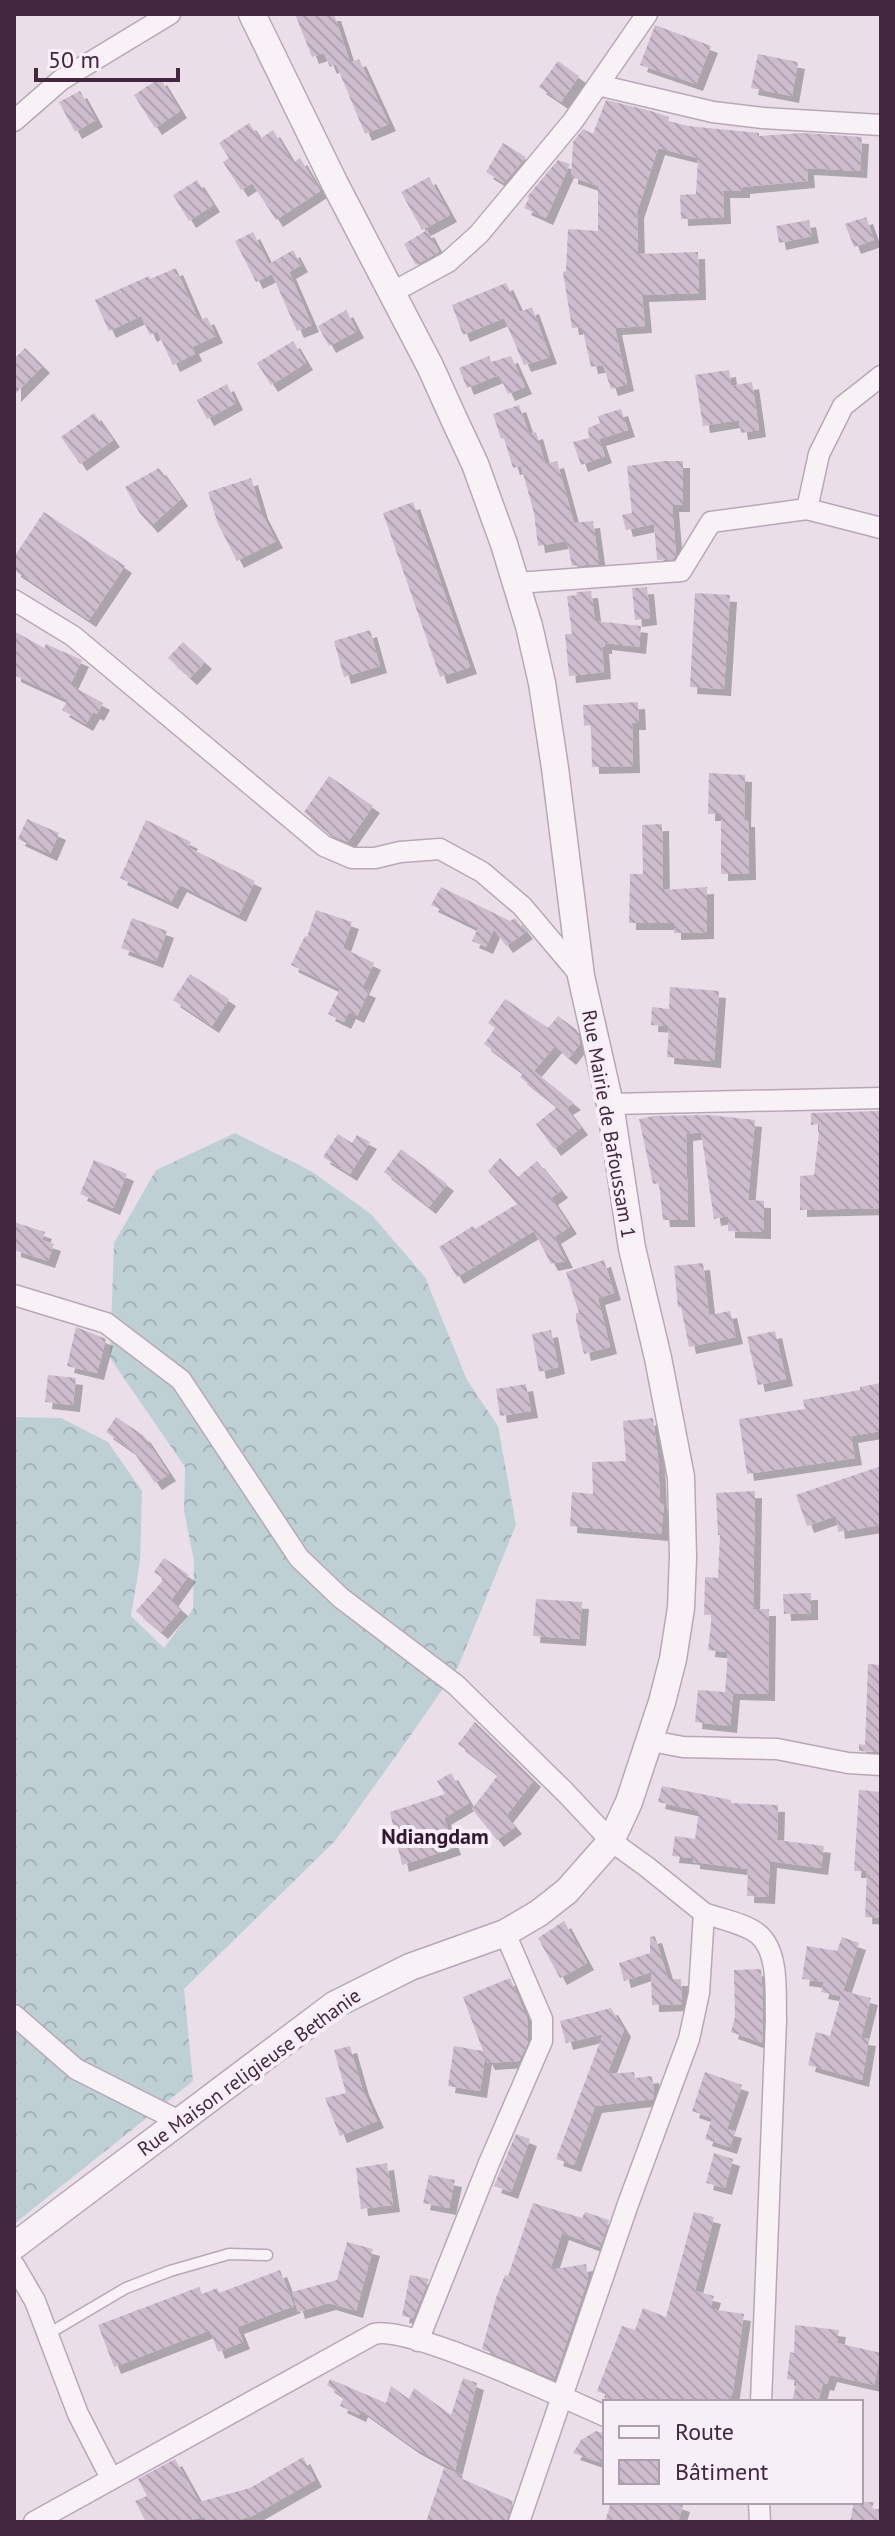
<svg xmlns="http://www.w3.org/2000/svg" width="895" height="2536" viewBox="0 0 895 2536" font-family="'PT Sans',sans-serif">
  <defs>
    <pattern id="forest-crowns" width="20" height="18" patternUnits="userSpaceOnUse" patternTransform="scale(2)"><rect width="20" height="18" fill="#bfd0d5"/><path d="M2 6a3 3 0 1 1 6 0M12 15a3 3 0 1 1 6 0" fill="none" stroke="#a5b2b8"/></pattern>
    <pattern id="building-back-hatch" width="6" height="6" patternUnits="userSpaceOnUse" patternTransform="scale(2)"><rect width="6" height="6" fill="#cdbccc"/><path d="M-1 5l2 2M0 0l6 6M5-1l2 2" fill="none" stroke="#b1a1b0"/></pattern>
    <filter id="shadow"><feDropShadow dx="7" dy="7" stdDeviation="0" flood-color="#0004"/></filter>
  </defs>
  <rect width="100%" height="100%" fill="#eadfe9"/>
  <path fill="url(#forest-crowns)" d="M235,1133l76,38 60,43 54,63 42,103 31,46 18,99 -58,142 -50,72 -73,102 -151,148 9,92 -179,143v-807l47,1 47,24 34,49 -2,70 -9,55 33,32 29,-39 1,-48 -10,-50 1,-44 -75,-109 4,-115 42,-73z"/>
  <path fill="url(#building-back-hatch)" filter="url(#shadow)" d="M295,14h39l16,49 9,-4 30,65 -24,10 -29,-70 -6,3 -6,-14 -12,4z
    M655,25l56,21 -15,38 -56,-19z
    M758,54l40,8 -6,34 -41,-8z
    M558,61l21,15 -18,26 -22,-15z
    M160,78l20,33 -25,17 -21,-33z
    M80,91l16,29 -21,12 -16,-30z
    M606,100l45,11 18,6 -1,4 20,5 71,7v3l43,-3 60,4 -2,34 -53,-3 1,13 -65,6v4h-20l1,26 -43,2 -1,-24 16,-1 2,-36 -40,-10 -21,64 1,42 60,-2 1,41 -57,2 3,31 -30,2 12,56 -16,5 -8,-24 -12,2 -9,-40 -10,1 -9,-56 3,-1 2,-42 30,2v-45l-27,-9 2,-35 10,-13 10,5z
    M249,123l11,16 13,-9 20,33 7,-5 20,33 -44,29 -24,-37 -11,7 -18,-28 6,-4 -10,-15z
    M503,143l23,14 -22,26 -18,-11z
    M558,160l12,4 -24,54 -22,-10 5,-10 -2,-1z
    M429,177l21,38 -28,15 -21,-38z
    M197,180l16,25 -24,16 -16,-26z
    M866,217l8,23 -20,7 -9,-23z
    M809,220l3,16 -33,7 -3,-17z
    M427,230l12,22 -23,13 -12,-21z
    M253,232l16,32 24,-14 8,15 -12,7 23,53 -15,6 -25,-57 -16,8 -21,-41z
    M176,268l23,53 8,-4 9,19 -24,11 3,7 -22,11 -16,-34 -7,4 -9,-19 -32,15 -14,-31 54,-24 1,3z
    M506,283l14,29 12,-5 18,50 -26,8 -20,-47 -41,17 -11,-30z
    M346,310l11,21 -28,15 -11,-20z
    M293,341l13,22 -35,22 -14,-22z
    M25,348l18,18 -29,29v-36z
    M489,356l2,6 20,-6 14,31 -17,7 -9,-19 -32,13 -8,-20z
    M729,370l2,16 21,-4 7,48 -18,3 -2,-13 -36,6 -8,-51z
    M227,384l9,19 -29,16 -10,-19z
    M519,405l10,29 7,-2 9,32 12,-3 17,62 19,-2 6,43 -27,2 -5,-25 -29,5 -4,-33 -13,-47 -8,2 -9,-30 -3,1 -8,-25z
    M621,409l7,21 -29,9 6,17 -24,9 -8,-23 16,-4 -1,-10 12,-5 -2,-7z
    M94,413l19,27 -33,24 -19,-27z
    M665,461h18v44h-11l4,49 -3,5 -16,1 -3,-36 -28,6 -4,-15 10,-2 -5,-47z
    M159,468l22,31 -30,27 -12,-14 -14,-25z
    M251,478l10,34 15,29 -39,20 -19,-37 -10,-32z
    M413,502l57,165 -30,10 -57,-164z
    M44,512l81,54 -36,54 -75,-50v-13z
    M647,587l3,31 -15,2 -3,-32z
    M591,591l4,30 46,5 -2,21 -34,-4v4h-3l2,25 -35,4 -4,-42h7l-5,-38 10,-1 -1,-3z
    M695,593l35,2 -6,94 -34,-2z
    M370,630l10,36 -36,11 -10,-36z
    M14,631l30,17 2,-4 36,16 -12,25 33,18 -6,11 -4,-2 -7,12 -24,-14 6,-10 -54,-25z
    M183,642l22,20 -15,16 -22,-20z
    M638,702l1,21h-7l1,43 -41,1 -1,-42 -7,1 -1,-21z
    M709,773l36,2 -1,45h4l1,53 -28,1v-60h-13z
    M329,776l44,30 -25,36 -17,-7 -27,-23z
    M27,819l32,14 -9,21 -32,-15z
    M146,820l45,22 -3,5 67,34 -16,34 -59,-30 -9,17 -51,-24z
    M662,824l1,66 44,-3v45l-33,1v-10h-45l1,-49h13l-1,-49z
    M441,887l69,34 5,-3 11,14 -20,14 -12,-17 -8,18 -14,-6 6,-13 -47,-23z
    M316,910l36,12 -9,26 31,15 -12,25 7,3 -12,25 -8,-4 -5,10 -16,-8 12,-25 -49,-24 14,-29 2,1z
    M132,918l35,13 -11,30 -35,-13z
    M190,974l39,25 -17,27 -39,-26z
    M670,987l49,4 -5,70 -47,-4 2,-31 -18,-1 1,-18 17,2z
    M505,999l43,29 10,-12 19,14 3,14 -11,14 -14,-12 -21,25 40,32 -8,5 15,20 -27,21 -18,-25 21,-17 -37,-30 3,-4 -39,-29 11,-16 -7,-5z
    M881,1111l-2,64h2v33l-81,2v-34l14,-1 6,-51 -9,1v-12z
    M709,1115l46,5 -7,80 16,1v31l-36,-1v-15l-14,3 -13,-87 -15,2 2,86h-25l-4,-37 -6,1 -14,-65 15,-3z
    M338,1134l14,9 5,-8 13,7 -20,32 -27,-17z
    M401,1149l46,35 -18,23 -45,-35z
    M500,1158l18,19 19,-16 24,30 -10,7 19,29 -16,10 12,24 -15,3 -17,-33 -77,46 -18,-30 34,-21 2,3 42,-25 -29,-33z
    M94,1160l33,14 -14,34 -33,-14z
    M14,1222l31,10 -3,8 12,4 -6,17 -34,-11z
    M604,1260l10,33 -16,5 12,49 -26,7 -8,-34v-7h3l-13,-41z
    M703,1263l6,52 21,-4 6,26 -47,10 -8,-40h-3l-4,-41z
    M76,1327l30,12 -9,34 -30,-7z
    M551,1330l7,37 -19,5 -7,-38z
    M775,1331l11,48 -28,6 -11,-48z
    M48,1375l28,3 -3,27 -28,-3z
    M881,1383v48l-30,5 4,22 -108,16 -8,-55 66,-10 -2,-9 57,-10v-3z
    M526,1384l5,27 -31,5 -4,-27z
    M116,1417l28,19 25,38 -14,9 -22,-32 -27,-19z
    M653,1418l5,40 2,45h4l-3,31 -91,-8 2,-34 21,2 -1,-32 34,-1 -3,-40z
    M881,1466v59l-43,7 -2,-16 -29,10 -11,-31z
    M755,1491l-2,118h16l-1,85 -35,-1 -3,33 -35,-4 3,-32 27,2 3,-40 -20,-2 4,-35h-8l1,-38 13,1 2,-43h-2l-2,-42z
    M164,1558l25,17 -18,25 10,9 -20,23 -25,-21 28,-32 -10,-7z
    M811,1593v20l-27,1 -1,-20z
    M536,1599l46,3 -3,37 -46,-3z
    M868,1664l13,1v87l-22,-1v-7l6,1z
    M475,1722l59,58 -28,36 9,11 -18,13 -25,-31 26,-34 -40,-31z
    M451,1773l18,30 -25,15 10,30 -52,17 -12,-53 55,-18 -8,-13z
    M662,1786l69,14v3l47,2 -1,35 47,6 -3,22 -51,-7 -2,36 -21,-1 1,-27 -55,-7v-4l-21,-2 3,-20 20,3 4,-28 -41,-9z
    M859,1790l22,2v126l-16,-1 2,-46h-13z
    M564,1921l23,42 -27,15 -22,-40z
    M655,1936l13,43h13l1,25 -30,1 -1,-33 -27,9 -5,-18 31,-10v-16z
    M842,1937l17,6 -16,48 28,7 -10,40 8,1 -7,41 -54,-15 8,-33 14,4 11,-40 -20,-4 3,-10 -22,-3 5,-33 30,5z
    M761,1969l2,30 -1,44 -31,-11 4,-15 -1,-47z
    M510,1978l17,40 1,24 -9,19 -31,2 -3,-6 -5,34 -32,-5 6,-40 29,5 -20,-54z
    M611,2008l13,22 -17,44 27,-2 1,6 17,-2 2,20 -1,3 -58,7 -21,59 -18,-6 47,-125 -37,9 -6,-22z
    M350,2046l12,42 15,33 -37,15 -15,-38 21,-5 -12,-43z
    M705,2072l37,13 -15,44 8,2 -5,16 -25,-8 7,-21 -20,-7z
    M516,2134l14,5 -19,53 -17,-6z
    M714,2153l19,6 -8,29 -19,-5z
    M387,2163l6,42 -32,4 -5,-41z
    M429,2175l26,5 -6,28 -26,-5z
    M533,2203l49,15 3,-6 24,8 -9,27 -38,-14 -12,37 36,-6 2,15 -34,100 -72,-30 14,-51 9,-23 3,1z
    M694,2212l20,5 -19,74 19,5 -4,13 34,5 -11,76 -4,12 -125,-1 3,-6 -10,-4 25,-65 13,4 8,-22 23,9z
    M347,2242l26,7 -17,62 -27,-8 -31,9 -6,-20 45,-12z
    M280,2270l14,36 -57,21 6,15 -25,10 -8,-22 -96,37 -16,-42 101,-38 3,7 15,-6 2,5z
    M410,2275l19,4 -16,39 -11,-2z
    M795,2325l44,5 -2,13 44,10 -7,32 -44,-10 -3,9 -4,-1 -5,19h-26l5,-21 -10,-2 3,-27 4,1z
    M463,2378l14,5 -22,87 -42,-23 -52,-37 -2,5 -19,-9 4,-9 -17,-12 3,-6 56,24 5,-17 18,13 5,-11 37,27z
    M596,2431l9,3v30l-32,-11 8,-13z
    M303,2457l12,23 -63,36 -21,6h-24l-2,-5 -28,5h-31l-11,-21 12,-5 -9,-17 37,-20 24,43 51,-14z
    M444,2468l19,7 -1,4 51,22 -7,21h-80z
    M611,2502h63l9,3 -5,17h-73z
    M854,2502h20l-2,6 9,3v11h-31z"/>
  <g fill="none" stroke-linecap="round" stroke-linejoin="round">
    <defs>
      <path id="service" d="M48,2334l78,-46 44,-17 59,-17 38,1"/>
      <path id="minor" d="M598,85l115,27 50,6 118,7
        M14,121l47,-41 109,-66
        M393,292l55,-30 31,-28 94,-113 74,-107
        M807,509l12,-55 24,-48 38,-30
        M517,583l164,-12 30,-49 96,-13 74,19
        M14,600l59,36 251,210 28,12h23l25,-6 40,-3 42,23 40,34 59,70
        M610,1104l271,-6
        M14,1295l92,28 75,57 118,178 42,40 115,87 109,107 46,49 36,26 57,46 -5,80 -10,46 -61,165 -109,318
        M651,1741l32,6 94,2 71,14 33,2
        M704,1913c16,6 40,10 54,21 22,18 17,61 18,86l-15,382
        M14,2015l62,54 105,53
        M14,2265l21,36 43,113 33,64
        M418,2341l71,-178 53,-122v-22l-37,-86
        M759,2502l1,20
        M34,2522l340,-188c35,-9 190,64 231,82"/>
      <path id="tertiary" d="M14,2246l320,-241 76,-38 95,-34 34,-20 28,-22 44,-50 18,-39 33,-100 11,-43 8,-51 2,-51 -2,-80 -23,-119 -26,-110 -22,-144 -29,-128 -26,-208 -13,-85 -13,-57 -25,-82 -29,-80 -22,-47 -23,-51 -95,-182 -83,-170"/>
    </defs>
    <use href="#service" stroke="#b8a8b6" stroke-width="13"/>
    <use href="#minor" stroke="#b8a8b6" stroke-width="23"/>
    <use href="#tertiary" stroke="#b8a8b6" stroke-width="29"/>
    <use href="#service" stroke="#f8f2f7" stroke-width="10"/>
    <use href="#minor" stroke="#f8f2f7" stroke-width="20"/>
    <use href="#tertiary" stroke="#f8f2f7" stroke-width="26"/>
  </g>
  <g text-anchor="middle" dominant-baseline="central" stroke-width="8" stroke-linejoin="round" paint-order="stroke">
    <g font-size="20" fill="#432640" stroke="#f7eff7">
      <text transform="translate(609 1124) rotate(80)">Rue Mairie de Bafoussam 1</text>
      <text transform="translate(249 2072) rotate(-36)">Rue Maison religieuse Bethanie</text>
    </g>
    <g font-size="22" font-weight="bold" fill="#341830" stroke="#f7eff7">
      <text x="435" y="1836">Ndiangdam</text>
    </g>
  </g>
  <rect width="895" height="2536" fill="none" stroke="#432640" stroke-width="32"/>
  <rect x="603" y="2400" width="260" height="104" fill="#f7eff7" stroke="#af9fae" stroke-width="2"/>
  <rect x="619" y="2426" width="40" height="12" fill="#f8f2f7" stroke="#af9fae" stroke-width="2"/>
  <text x="675" y="2440" font-size="24" fill="#432640">Route</text>
  <rect x="619" y="2460" width="40" height="24" fill="url(#building-back-hatch)" stroke="#af9fae" stroke-width="2"/>
  <text x="675" y="2480" font-size="24" fill="#432640">Bâtiment</text>
  <path d="M36 68v12h142v-12" fill="none" stroke="#432640" stroke-width="4"/>
  <text x="48" y="68" font-size="24" fill="#432640" stroke="#f7eff7" stroke-width="6" paint-order="stroke">50 m</text>
</svg>
